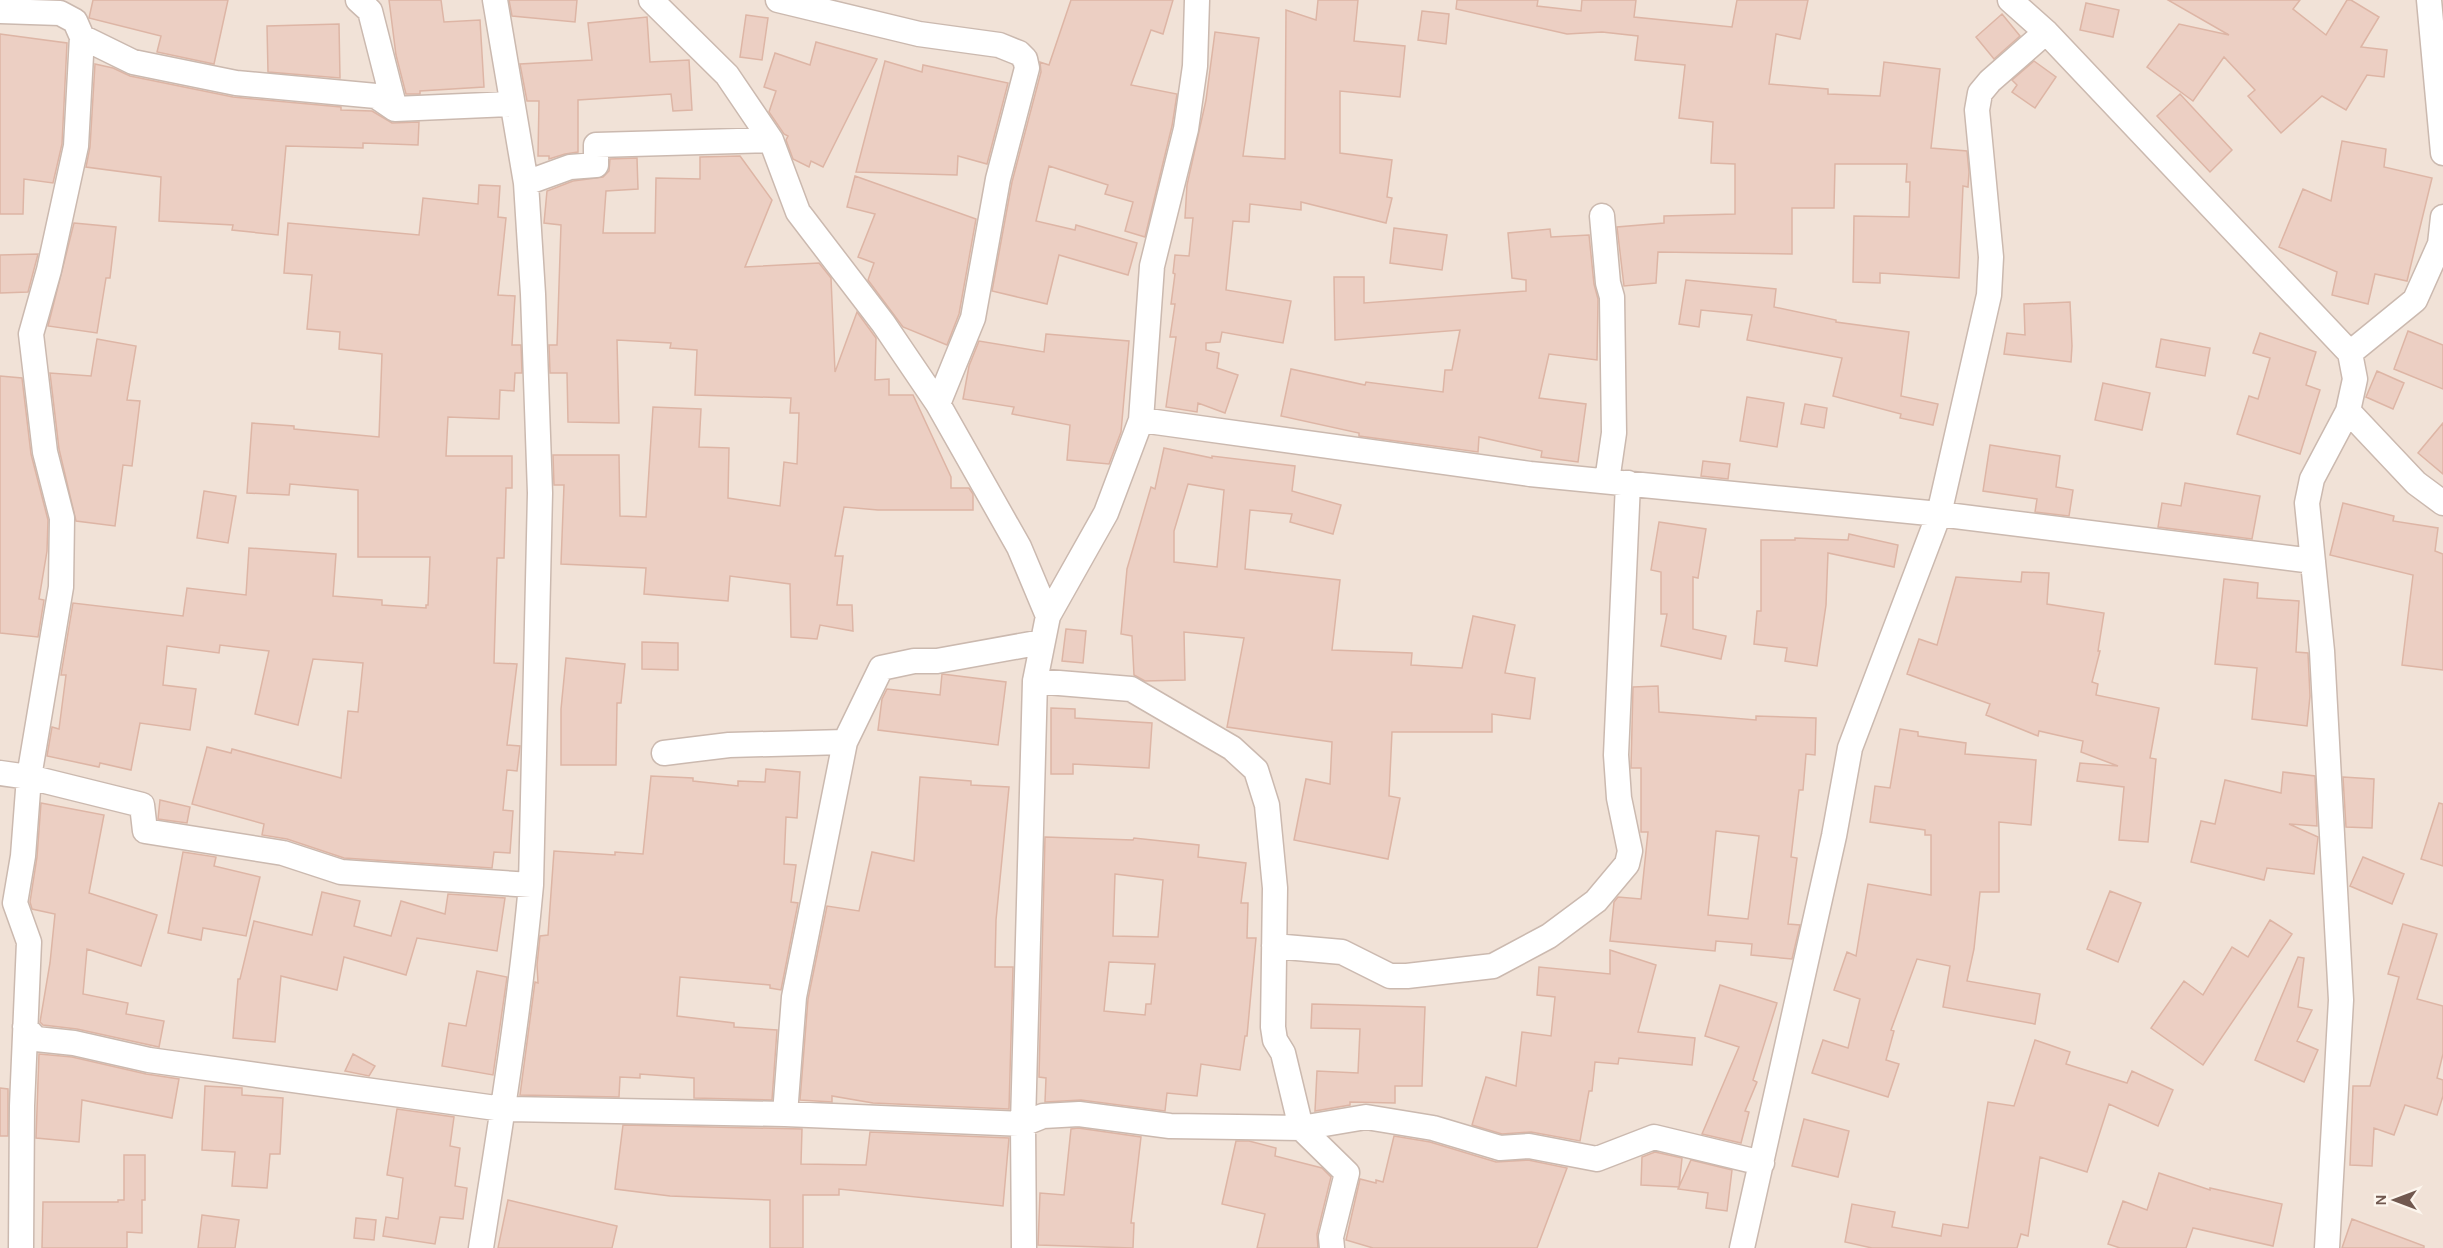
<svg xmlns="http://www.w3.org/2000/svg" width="2443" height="1248" viewBox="0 0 2443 1248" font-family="Karla,sans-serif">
  <rect width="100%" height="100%" fill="#faf1e8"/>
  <path fill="#f1e2d7" d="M0,0h2443v1248h-2443z"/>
  <path fill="#eccfc3" stroke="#ddb5a5" stroke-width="1.5" fill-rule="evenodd" d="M93,0h135l-14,64 -57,-12 4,-16 -72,-18z
    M389,0h52l3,22 36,-2 4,67 -64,4v3h-14l-10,-39z
    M509,0h68l-2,22 -63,-6z
    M1071,0h102l-10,34 -12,-4 -20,55 46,9 -5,32 -27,111 -20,-6 8,-29 -28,-8 3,-9 -59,-19 -13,55 39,9 1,-5 61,18 -9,32 -69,-20 -12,49 -55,-13 20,-109 29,-110 -1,-10 9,3z
    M1318,0h40l-4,41 51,5 -5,51 -60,-6v62l52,7 -5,37 5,1 -6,25 -85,-21v8l-51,-6 -1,18 -16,-1 -7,69 65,11 -8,42 -61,-11 -2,10 -14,1v7l13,3 -2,15 21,7 -13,38 -27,-10 -1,9 -31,-5 10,-70h-6l5,-33h-4l4,-30 -2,-1 2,-18 14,1 4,-38h-8l2,-33 19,-85 9,-68 44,6 -16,118 42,3 1,-149 30,10z
    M1457,0h81l-1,6 44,5 1,-11h54l-2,17 98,10 5,-27h71l-8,39 -24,-5 -7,50 59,5v5l52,2 4,-34 56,7 -9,79 36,3 2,21 -1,15 -5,-1 -4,92 -79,-5v10l-27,-1 1,-66 55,1 1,-35h-4l1,-18h-72l-1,44h-42v46l-134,-2 -2,31 -32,3 -7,-59 47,-4v-7l71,-2v-50l-24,-1 2,-41 -34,-4 6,-53 -50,-5 3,-24 -36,-4 -35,2 -111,-25z
    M2168,0h132l-7,9 33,26 21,-35h4l28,17 -18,30 26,3 -3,27 -17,-2 -21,35 -24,-14 -41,37 -33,-37 7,-6 -31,-33 -31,44 -46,-34 32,-43 50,11z
    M2086,3l33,7 -6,27 -33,-7z
    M1422,11l27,3 -3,30 -28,-4z
    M2002,14l18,22 -26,23 -18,-22z
    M746,15l22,3 -6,42 -22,-3z
    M647,17l3,45 39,-2 3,50 -19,1 -2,-17 -93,6v52l-13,2 -16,5v-3h-11l1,-55h-12l-7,-37 72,-4 -4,-37z
    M339,24l1,54 -72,-6 -1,-46z
    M0,34l67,9 -5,101 -9,39 -29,-4 -1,35h-23z
    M816,42l61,17 -54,108 -12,-6 -2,6 -16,-8 -7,-19 2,-4 -4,-2 -15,-22 7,-21 -12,-4 11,-34 35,12z
    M885,61l37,11 1,-7 85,18 -21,81 -29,-8 -1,19 -101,-3z
    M2034,61l22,16 -21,31 -23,-16 5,-7 -5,-5z
    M95,64l18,4 17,8 103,21 108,10v3l31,1 20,12 27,-1 -1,23 -55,-2v5l-77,-2 -8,89 -46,-5 1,-5 -74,-4 2,-44 -75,-10 4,-20z
    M2180,94l52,56 -22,22 -53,-56z
    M2342,141l44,8 -2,18 48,11 -25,103 -32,-7 -7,30 -36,-9 5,-23 -58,-25 24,-58 28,12z
    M740,156l32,44 -27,67 74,-4 12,15 4,94 22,-60 19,26 -1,42 14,-1v16h24l38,82v11h18l4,6v16h-95l-34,-3 -9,49h8l-6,49h15l1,26 -33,-6 -3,14 -26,-2 -1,-53 -60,-8 -2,25 -84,-7 2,-26 -85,-4 3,-79h-10l-1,-30h66l1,61 26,1 7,-110 48,2 -2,38 30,1 -1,50 52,8 4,-44 13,2 2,-51h-9l1,-15 -96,-3 2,-45 -27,-2 1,-5 -54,-3 2,83 -51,-1 -1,-49h-17l-1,-28h8l4,-120 -17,-2 3,-32 26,-10 30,-4 6,-6 1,-12 27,-1 1,31 -32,2 -3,42h52l1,-55 44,1v-22z
    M855,176l121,43 -17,95 -12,31 -44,-18 -35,-47 6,-17 -16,-6 17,-43 -28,-7z
    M479,185l21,1 -2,31 8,1 -8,77 17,1 -3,49h9l1,28h-7l-1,18 -14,-1 -1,29 -51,-2 -2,39h66v32h-6l-2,70h-7l-3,105 23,1 -10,81 13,1 -3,25 -10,-1 -4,40 10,1 -3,42 -16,-1 -2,16 -148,-10 -57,-19 -25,-4 2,-11 -72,-20 15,-57 24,6 1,-4 109,29 7,-67 10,1 5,-49 -50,-4 -15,66 -43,-11 14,-63 -49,-6 -1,8 -52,-7 -4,39 33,4 -6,41 -50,-7 -9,47 -31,-7 -1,4 -52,-11 5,-29 7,2 7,-54h-5l12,-72 110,13 4,-28 59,7 3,-47 87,6 -3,42 49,4v5l44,3v-3h2l2,-48h-72v-67l-68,-6 -1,11 -42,-2 5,-70 42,3v3l85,8 3,-83 -43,-5 1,-17 -33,-3 5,-54 -28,-2 4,-50 131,12 4,-37 55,6z
    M74,223l42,4 -6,51h-4l-9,55 -49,-7z
    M1394,228l53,7 -5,35 -52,-7z
    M1550,229l1,8 38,-2 5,49 4,15 -1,61 -48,-6 -10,44 47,6 -8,58 -37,-5 1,-6 -63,-14 -1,15 -119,-16v-3l-78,-17 10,-47 74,16 1,-3 77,10 2,-22h7l8,-40 -125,10 -1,-63h30v26l162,-12v-11l-14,-2 -4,-45z
    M38,254l-10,38 -28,1v-38z
    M1686,280l90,9 -2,18 62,13v2l73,10 -8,64 37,8 -5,21 -33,-7 1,-4 -68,-18 9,-38 -95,-18 5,-25 -51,-5 -2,17 -20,-3z
    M2070,302l2,44 -1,16 -67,-8 3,-21 18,2 -1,-31z
    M2408,331l35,14v44l-49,-20z
    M2260,333l56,19 -10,33 14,5 -20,64 -63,-20 12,-38 9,3 12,-41 -17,-5z
    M1046,334l83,7 -8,91 -12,32 -42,-4 3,-35 -58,-11 2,-7 -51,-8 6,-33 10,-25 65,11z
    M97,339l39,7 -9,54 13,1 -8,65 -9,-1 -8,61 -39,-5 -17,-72 -9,-76 41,3z
    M2161,339l49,9 -5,28 -49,-9z
    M2377,371l27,12 -11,26 -27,-12z
    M0,376l22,2 9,76 17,66 -1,31 -8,48 5,1 -6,37 -38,-4z
    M2103,383l47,10 -8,37 -47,-10z
    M1747,397l37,6 -7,44 -37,-6z
    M1805,404l22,4 -3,20 -23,-4z
    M2443,423v51l-25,-21z
    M1990,445l70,11 -4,31 17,3 -4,26 -34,-4 2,-13 -54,-8z
    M1164,448l48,10v-2l83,10 -3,25 49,14 -8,29 -43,-12 2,-8 -42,-4 -5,59 95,11 -8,70 80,3 -1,12 51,3 11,-52 42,9 -10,48 30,5 -5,41 -38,-5v18h-100l-3,64 11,2 -12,61 -94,-19 12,-61 24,5 2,-42 -105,-15 17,-89 -60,-6 1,48 -40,1 -11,-6 -2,-39 -11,-2 6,-65 24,-82 4,2zM1188,484l36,6 -7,77 -43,-5v-31z
    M1703,461l27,3 -2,15 -27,-3z
    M2185,483l75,13 -8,43 -94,-12 4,-24 19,3z
    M204,491l32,5 -8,47 -31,-5z
    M2343,503l51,13 -1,5 45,7 -3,23 8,3v116l-41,-5 11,-90 -83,-20z
    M1659,522l47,7 -8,49 -5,-1v52l33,7 -5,23 -60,-13 6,-32h-6v-42l-10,-2z
    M1849,534l49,11 -4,22 -66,-14 -2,52 -9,61 -32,-5 2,-13 -33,-4 3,-33h4v-71h34v-2l53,2z
    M2022,572l27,1 -2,31 57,9 -6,38h2l-8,31 6,2 -2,11 63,13 -9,50 6,1 -8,83 -29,-2 5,-53 -47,-6 3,-18 38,3 -37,-14 2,-11 -44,-10 -1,5 -52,-21 4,-11 -83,-30 12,-35 18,6 19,-68 65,5z
    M2224,579l34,4 -1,15 42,3 -3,51 12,1 2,43 -3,30 -55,-7 5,-51 -42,-4z
    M1066,629l20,2 -3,32 -21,-2z
    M642,642l36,1v27l-36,-1z
    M566,658l59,6 -4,39h-4l-1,62h-55v-56z
    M942,674l64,8 -8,63 -120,-15 4,-31 5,-10 53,6z
    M1658,686l1,26 97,8v-4l60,2 -1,37 -9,-1 -3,36h-4l-8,67 6,1 -9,66 12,1 -8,34 -41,-4 1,-11 -36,-3 -1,10 -105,-10 4,-39 4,-5 23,2 7,-67h-7v-64h-10l2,-81zM1716,831l43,5 -11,83 -40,-4z
    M1051,708l24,1v9l77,5 -3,45 -76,-4v10h-22z
    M1900,729l18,3v4l48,7 -1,11 71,6 -5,65 -32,-3v70h-19l-6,57 -7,32 73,13 -5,30 -92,-17 7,-41 -33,-7 -26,71 3,1 -8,29 13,4 -11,33 -76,-24 11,-33 25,8 12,-49 -26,-9 13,-38 9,4 12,-72 63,11v-60h-6v-5l-55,-8 5,-36 15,2z
    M766,769l34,3 -3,46 -11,-1 -2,47 12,1 -5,37 7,1 -17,87 -11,-2v-3l-90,-8 -3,39 57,7v4l43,3 -5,70 -78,-2v-20l-54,-4v4l-20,-1 -1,20 -99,-2 15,-113 3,1 -1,-18 3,-29 8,-1 6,-84 61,4v-3l28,2 8,-78 42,2v3l45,5v-5l27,1z
    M2283,772l32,4 2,50 -28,-2 29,13 -4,37 -47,-6 -3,12 -73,-18 10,-41 14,3 10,-44 56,13z
    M920,777l51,4v4l38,2 -13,133 -1,47h18l-4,142 -136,-6 -41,-7v6l-32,-2 8,-101 19,-93 32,5 13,-59 42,9z
    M2343,777l31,2 -2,49 -26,-1z
    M160,800l30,7 -3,16 -29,-4z
    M41,803l63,12 -15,78 68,22 -16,51 -54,-17 -4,45 45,9 -2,11 38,7 -5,26 -82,-18 -34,-4 -3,-3 10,-59 5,-49 -23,-5 -2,-7 7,-45z
    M2439,803l4,1v62l-22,-7z
    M1045,837l88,3 1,-2 65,7 -1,12 48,6 -5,40h7l-1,35h9l-9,98h-2l-5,34 -39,-6 -4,32 -30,-3 -2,18 -84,-11 -36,2 1,-24 -7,-1zM1115,874l48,6 -5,57 -45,-1zM1109,962l46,2 -4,40h-5l-1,11 -41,-4z
    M183,852l33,5 -2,9 46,11 -14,59 -43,-8 -2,12 -33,-7z
    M2363,857l41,17 -12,30 -42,-18z
    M2110,891l31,12 -23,59 -31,-13z
    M322,892l38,9 -6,25 37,10 10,-35 44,13 3,-20 57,4 -8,53 -80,-13 -11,37 -62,-18 -7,33 -56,-14 -6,66 -42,-4 5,-59h2l14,-58 58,14z
    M2270,920l22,14 -89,131 -52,-37 33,-47 19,14 29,-48 16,10z
    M2403,924l34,10 -20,65 26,7v48l-6,24 6,2v16l-6,19 -32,-10 -11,30 -20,-7 -2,38 -22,-1 3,-79h17l29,-109 -11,-3z
    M1610,950l46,15 -18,67 57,6 -3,27 -73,-7 -1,6 -23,-2 -3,29h-3l-9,50 -49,-9 -29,2 -30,-9 14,-48 30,9 6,-54 29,4 4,-39 -18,-2 2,-28 71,7z
    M2298,957l6,1 -6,49 14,3 -15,31 21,9 -14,32 -49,-22z
    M477,971l30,6 -14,98 -51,-9 7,-43 17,3z
    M1720,985l57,18 -24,77 4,2 -12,29 4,1 -8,31 -39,-9 37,-87 -34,-11z
    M1312,1004l113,3 -3,79h-27v17l-45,-1v3l-35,6 2,-40 41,2 2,-44 -49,-1z
    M2035,1040l35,12 -4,12 61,19 5,-12 41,19 -15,36 -49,-22 -22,68 -47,-15 -12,79 -7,-2 -4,14h-145l-27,-6 7,-38 43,8 -3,15 49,9 2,-12 25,4 20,-126 26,4z
    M39,1054l33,3 74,17 33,5 -7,39 -90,-18 -3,42 -43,-4z
    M353,1054l22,12 -6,10 -24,-5z
    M205,1086l37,2v7l41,3 -3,56h-10l-3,34 -35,-2 3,-34 -33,-2z
    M0,1088l8,1v47h-8z
    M397,1109l57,8 -4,29 10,2 -5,38 12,2 -4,31 -23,-2 -5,27 -52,-8 3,-19 12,2 5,-41 -16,-3z
    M1804,1119l45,12 -11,46 -46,-11z
    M623,1125l179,4 -1,35 65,1 4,-33 139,6 -6,68 -164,-17v6h-36v53h-33v-48l-100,-4 -55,-7z
    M1078,1128l63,9 -10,86h3l-1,25 -95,-3 2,-52 24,2 7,-66z
    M1394,1136l36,6 66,20 32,-2 39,8 -30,80h-164l-27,-8 14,-61 16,4v-3l7,2z
    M1236,1141h13l27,7 -1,8 47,12 9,9 -14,57 1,14h-61l8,-34 -43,-10z
    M1655,1152l27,6 -3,29 -38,-2 1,-28z
    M124,1155h21v45h-3v33l-15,-1v16h-85l1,-46h75v-2h6z
    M1691,1160l41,10 -5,41 -21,-3 2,-15 -30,-4z
    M2159,1173l51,17v-2l72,16 -9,42 -80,-18 -7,20h-66l-12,-4 15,-43 24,9z
    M508,1200l109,26 -5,22h-114z
    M202,1215l37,5 -4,28h-37z
    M356,1218l20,2 -2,20 -20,-2z
    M2352,1219l72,27v2h-82z"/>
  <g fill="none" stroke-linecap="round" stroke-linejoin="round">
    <defs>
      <path id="minor" d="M358,0l12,11 25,98
        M651,0l76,75 44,65 27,72 85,111 55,81 81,143 29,69
        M778,0l141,34 80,11 20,8 6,6 2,9 -29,111 -25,139 -35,86
        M2010,0l36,32 304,321
        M2429,0l14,153
        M0,11l60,2 15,8 7,16 -6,109 -27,124 -18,64 14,118 17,66 -1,69 -32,190 -6,79 -8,47 14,39 -7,164 -1,142
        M82,37l51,25 103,21 140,13 19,13 117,-5
        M526,183l44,-16 26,-2v-20l175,-5
        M1602,216l6,67 4,14 2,136 -7,48
        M2443,217l-3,27 -25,56 -65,53 5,26 -7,32 68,72 27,20
        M1141,420l389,54 409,40 374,47
        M1035,681l96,8 101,59 24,22 11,35 8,83 -2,139 2,13 8,13 18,75 46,45 -16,64 1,11
        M664,753l65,-8 116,-3 36,-74 33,-7h23l105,-19
        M0,773l29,4 113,28 3,26 138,22 58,19 190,13
        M1274,946l68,6 48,24h17l86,-10 56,-30 47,-35 31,-37 3,-13 -11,-53 -3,-43 12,-272
        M25,1027l11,12 38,4 75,17 354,49 282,5 238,10 20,-8 36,-2 91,12 131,2 65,-11 67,11 67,20 29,-2 68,13 57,-22 108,26
        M785,1114l9,-117 51,-255
        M481,1248c19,-121 39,-241 50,-363l9,-392 -7,-199 -7,-111 -31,-183
        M1024,1248l-1,-124 12,-443 13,-65 58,-103 35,-93 11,-154 34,-137 9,-63 2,-66
        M1742,1248l92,-412 16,-88 89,-234 50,-219 2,-38 -14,-147 3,-17 10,-12 56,-49
        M2327,1248l14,-248 -19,-349 -15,-148 5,-24 36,-68"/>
    </defs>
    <use href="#minor" stroke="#cbb9af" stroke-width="27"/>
    <use href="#minor" stroke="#fff" stroke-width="24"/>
  </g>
  <g transform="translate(2395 1200) rotate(270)" stroke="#fdf6ee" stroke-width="4.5" paint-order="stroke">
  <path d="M0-4.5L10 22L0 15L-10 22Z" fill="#71584f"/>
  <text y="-9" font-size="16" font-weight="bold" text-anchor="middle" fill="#71584f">N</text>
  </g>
</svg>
